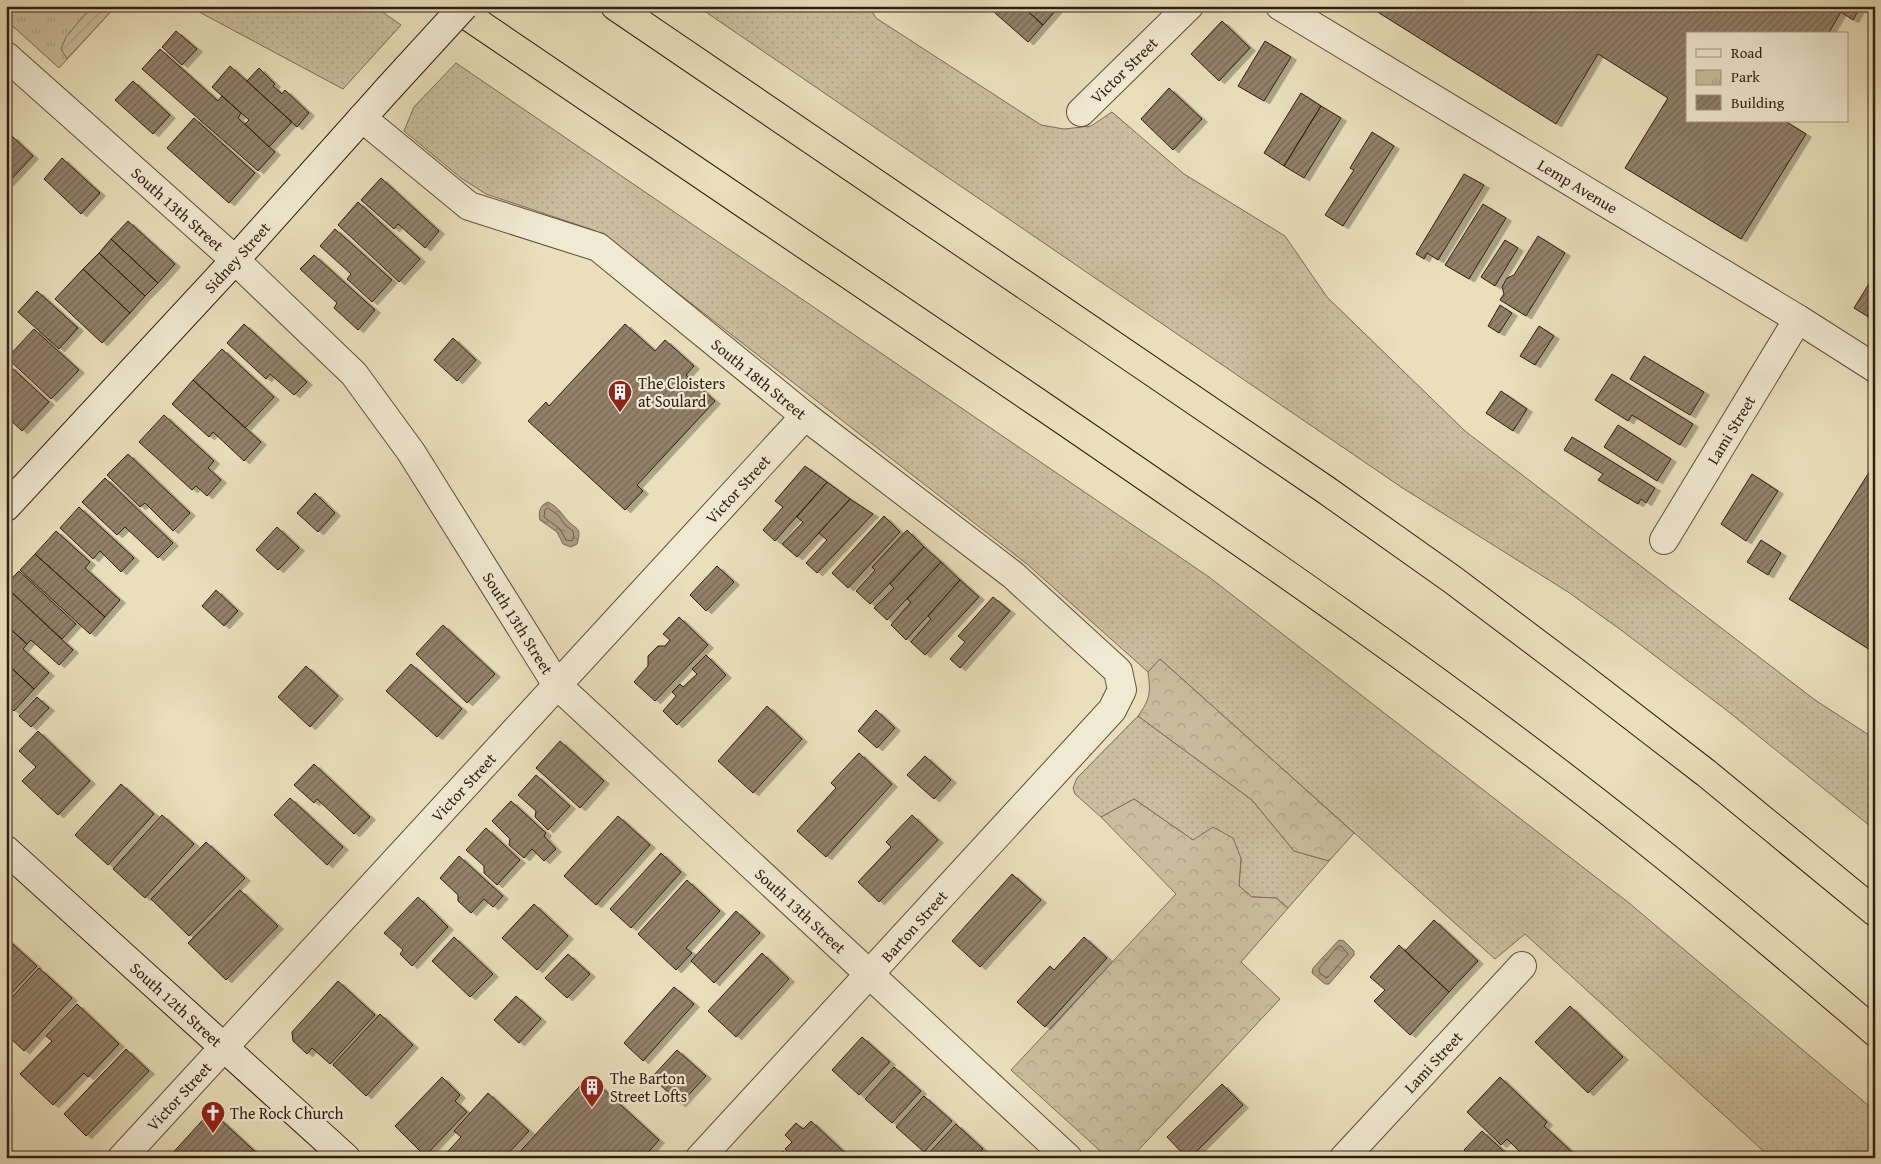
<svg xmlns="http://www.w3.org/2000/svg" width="1881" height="1164" viewBox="0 0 1881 1164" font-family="'Gentium Book Plus',serif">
  <defs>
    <pattern id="grass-dots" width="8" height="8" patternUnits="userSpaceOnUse" patternTransform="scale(1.25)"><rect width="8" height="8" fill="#cabe9e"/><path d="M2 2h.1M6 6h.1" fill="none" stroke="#aea387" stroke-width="1.8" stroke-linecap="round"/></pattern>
    <pattern id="forest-crowns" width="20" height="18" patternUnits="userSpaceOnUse" patternTransform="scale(1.25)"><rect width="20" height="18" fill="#cabe9e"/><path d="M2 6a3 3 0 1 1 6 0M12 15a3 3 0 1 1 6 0" fill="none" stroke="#aea387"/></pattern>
    <pattern id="park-tufts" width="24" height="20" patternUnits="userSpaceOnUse" patternTransform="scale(1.25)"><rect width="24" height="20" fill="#cabe9e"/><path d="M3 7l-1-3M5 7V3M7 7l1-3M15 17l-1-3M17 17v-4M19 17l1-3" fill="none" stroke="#aea387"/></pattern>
    <pattern id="garden-furrows" width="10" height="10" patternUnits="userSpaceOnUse" patternTransform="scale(1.25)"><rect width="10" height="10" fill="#cabe9e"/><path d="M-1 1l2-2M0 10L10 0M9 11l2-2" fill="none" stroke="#aea387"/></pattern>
    <pattern id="water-ripples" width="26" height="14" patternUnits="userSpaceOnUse" patternTransform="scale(1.25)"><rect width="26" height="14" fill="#ab9d82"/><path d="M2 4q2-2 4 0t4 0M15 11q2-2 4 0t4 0" fill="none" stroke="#8c7f69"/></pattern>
    <pattern id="building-hatch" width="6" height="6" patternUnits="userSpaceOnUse" patternTransform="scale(1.25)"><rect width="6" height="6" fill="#92816a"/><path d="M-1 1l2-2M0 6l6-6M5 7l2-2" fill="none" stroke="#786956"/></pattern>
    <filter id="shadow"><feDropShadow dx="5.5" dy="3" stdDeviation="0" flood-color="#0004"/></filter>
  </defs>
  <rect width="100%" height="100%" fill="#e9dfbb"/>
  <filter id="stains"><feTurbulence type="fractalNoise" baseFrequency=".004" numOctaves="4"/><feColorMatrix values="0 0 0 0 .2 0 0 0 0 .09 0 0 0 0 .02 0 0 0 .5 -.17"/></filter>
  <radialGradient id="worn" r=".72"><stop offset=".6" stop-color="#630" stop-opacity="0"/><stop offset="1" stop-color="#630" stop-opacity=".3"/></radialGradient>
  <path fill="url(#grass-dots)" stroke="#7e6d58" d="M188,6h186l27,19 -58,64z
    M697,6h172l7,12 165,107 23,4 27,-3 21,-14 72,62 101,62 42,61 138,134 350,269 60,39v91l-150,-121 -104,-79 -53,-38 -167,-105z
    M456,63l753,514 420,326 246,208v47h-104l-246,-224 -30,25 -335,-300 -12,13 -121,-108 -393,-305 -41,-29 -107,-36 -25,-16 -57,-47 10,-24z
    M1138,716l114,84 42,51 35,10 -41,47 -12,-10 -24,-1 -13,-11 2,-28 -48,-18 -59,-41 -33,18 -26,-23 -2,-6 4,-10z"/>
  <path fill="url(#forest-crowns)" stroke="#7e6d58" d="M1160,659l194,174 -25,28 -35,-10 -42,-51 -114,-84c12,-17 13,-23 10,-44z
    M1134,799l59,41 20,-13 20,11 8,20 -2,28 13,11 24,1 12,10 -47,54 39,37 -149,159h-23l-97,-88 165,-176 -75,-77z"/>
  <path fill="url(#park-tufts)" stroke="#7e6d58" d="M6,6h110l-57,62 -53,-48z"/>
  <path fill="url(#garden-furrows)" stroke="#7e6d58" d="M92,6h24l-49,53 -6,-10 5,-12z"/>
  <path fill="url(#water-ripples)" stroke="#7b6956" d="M548,502c10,5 13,11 20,19 9,9 14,6 9,23l-6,3 -8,-3 -6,-12 -17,-12c-2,-8 0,-15 8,-18z
    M1339,940l5,1 10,10v4l-25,29h-4l-13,-11 1,-5z"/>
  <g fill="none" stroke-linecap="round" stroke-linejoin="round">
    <path stroke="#6f5c4a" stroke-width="1" d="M548,508l10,7 7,10 8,6 1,6 -2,4 -6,-1 -6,-11 -16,-12 1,-7z
      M1339,946l3,1 6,7 -20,23 -2,1 -7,-6v-3z"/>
  </g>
  <path fill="url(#building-hatch)" stroke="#331c13" filter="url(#shadow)" d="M996,6h26l21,19 -15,17 -33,-29 4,-5z
    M1022,6h36l1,1 -16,18z
    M1368,6h493l-8,14 -12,-8 -13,22h-141v87h98l21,13 -65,105 -116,-71 43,-70 -70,-44 -42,70z
    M1222,21l28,27 -31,33 -28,-27z
    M176,31l21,18 -15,16 -20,-18z
    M1265,41l26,16 -27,44 -26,-15z
    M160,49l58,52 4,-5 19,17 -3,5 37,34 -17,19 -116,-102z
    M230,66l62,56 -23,25 -24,-23 4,-4 -37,-33z
    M259,68l16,16 -2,2 9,8 3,-4 24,23 -12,14 -50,-46z
    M133,81l37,34 -17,19 -38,-34z
    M1169,88l33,31 -29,31 -32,-31z
    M1301,93l20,13 -37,60 -20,-13z
    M1321,106l20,12 -37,60 -20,-12z
    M194,118l61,55 -26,30 -62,-55z
    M1372,132l22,14 -51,80 -18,-11 29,-45 -4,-2z
    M12,136l21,20 -27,29v-43z
    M62,158l38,35 -19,21 -37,-35z
    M1464,174l20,11 -46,75 -11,-7 -3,6 -8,-5z
    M381,178l58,53 -14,17 -27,-24 -4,5 -33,-29z
    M358,202l62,57 -21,23 -61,-57z
    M1483,204l23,14 -37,61 -24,-14z
    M128,221l47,43 -17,19 -47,-44z
    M335,229l57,51 -20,22 -25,-23 4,-5 -31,-28z
    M1538,236l27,17 -39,63 -26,-16 4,-6 -2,-7 5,-9 7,-3z
    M111,239l47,44 -13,13 -46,-43z
    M1505,240l13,8 -23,38 -14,-9z
    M99,253l46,43 -15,17 -47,-44z
    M314,255l61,55 -17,20 -24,-22 3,-5 -37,-34z
    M83,269l47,44 -28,30 -47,-44z
    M1875,274v47l-21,-13z
    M37,291l41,37 -19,21 -41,-37z
    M1500,305l12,8 -13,20 -11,-7z
    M244,324l63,58 -13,13 -24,-21 -4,5 -39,-36z
    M625,324l30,27 10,-11 29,26 -8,9 29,26 -78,84 6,6 -18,19 -97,-89 18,-19 3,4z
    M1539,326l15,10 -19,29 -15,-9z
    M34,329l45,41 -28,29 -44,-41z
    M453,338l23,22 -19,21 -23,-21z
    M222,349l52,48 -29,31 -52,-48z
    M1644,356l60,36 -14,23 -60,-36z
    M10,366l39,36 -27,29 -16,-15v-47z
    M1612,374l81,50 -13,21 -48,-30 -4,6 -33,-21z
    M193,380l68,62 -17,19 -31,-29 -4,5 -37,-33z
    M1501,391l26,18 -14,22 -27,-18z
    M164,415l50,46 -6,7 13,12 -14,16 -11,-10 -4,4 -53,-48z
    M1618,425l53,34 -14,22 -53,-34z
    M1572,437l83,51 -9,15 -5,-4 -3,5 -40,-24 5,-6 -39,-24z
    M128,454l62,59 -17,18 -28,-28 -5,4 -33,-32z
    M1875,463v190l-86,-54z
    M805,466l22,16 -52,59 -12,-11 20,-23 -8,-6z
    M1752,474l26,17 -32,50 -25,-17z
    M105,478l68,65 -15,15 -33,-31 -8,8 -35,-33z
    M827,482l23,17 -53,58 -15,-13 21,-22 -6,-5z
    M315,493l20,20 -17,19 -21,-19z
    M850,499l23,15 -56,59 -11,-10 21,-23 -8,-7z
    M79,507l55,51 -13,14 -21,-21 -7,8 -33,-31z
    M884,516l16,16 -52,56 -16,-15z
    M277,527l22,21 -21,22 -22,-20z
    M907,530l17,17 -54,57 -14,-13 19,-21 -3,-3z
    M56,531l34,31 -5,6 35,32 -15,17 -70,-63z
    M1761,540l20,13 -13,22 -21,-13z
    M924,547l17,15 -54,58 -13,-12 20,-20 -4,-4z
    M35,554l70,63 -15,17 -70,-64z
    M941,562l19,18 -54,60 -15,-15 20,-23 -4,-3z
    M717,566l17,16 -28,29 -16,-16z
    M19,571l57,53 -14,15 -56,-52v-3z
    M960,580l19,17 -54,58 -14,-13 20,-23 -3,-3z
    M6,587l67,63 -14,15 -28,-25 -4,4 -21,-19z
    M216,590l22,21 -14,15 -22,-20z
    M993,597l17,14 -50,57 -10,-9 15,-17 -7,-6z
    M679,617l29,28 -53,56 -21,-19 14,-16v-10l10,-10h7l5,-6 -7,-6z
    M6,625l21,19 -4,5 26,24 -15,16 -28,-26z
    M443,625l52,49 -28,29 -51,-49z
    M706,655l20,20 -49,50 -14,-14 13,-15 -4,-4 8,-8 3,3 14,-13 -5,-5z
    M6,663l28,26 -20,22 -8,-7z
    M411,664l51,45 -25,28 -51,-46z
    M306,666l32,30 -28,31 -32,-30z
    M37,697l12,11 -18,19 -12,-11z
    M767,706l35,33 -49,54 -35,-32z
    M876,710l19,18 -18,20 -19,-17z
    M38,731l52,50 -32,34 -36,-34 14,-14 -17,-16z
    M560,741l44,40 -24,27 -44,-40z
    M859,753l33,31 -66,73 -29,-26 39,-43 -5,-5z
    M925,756l26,24 -17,19 -27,-24z
    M314,764l56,53 -16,17 -37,-35 -3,4 -20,-18z
    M536,775l34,31 -22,24 -13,-13 1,-6 -18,-16z
    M121,784l33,30 -46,51 -33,-30z
    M290,798l53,49 -16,18 -53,-50z
    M511,801l35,32 -2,3 12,13 -12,12 -12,-12 -8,9 -15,-13 1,-6 -18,-18z
    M162,815l32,29 -49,54 -32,-29z
    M912,815l26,25 -59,62 -21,-20 33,-35 -5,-5z
    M618,816l32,29 -54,60 -32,-29z
    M486,828l34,32 -23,25 -13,-12v-7l-18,-16z
    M206,842l39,36 -56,58 -38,-37z
    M661,853l20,19 -50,56 -21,-19z
    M459,856l44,40 -10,11 -9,-8 -13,14 -13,-12v-6l-18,-17z
    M1012,874l29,26 -61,67 -28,-26z
    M687,880l33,31 -34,37 6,5 -16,17 -38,-36z
    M240,890l38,36 -52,54 -38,-37z
    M418,897l30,30 -36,39 -12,-12 3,-4 -19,-17z
    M534,904l34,32 -31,34 -35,-32z
    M736,911l24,22 -46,50 -23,-22z
    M1434,920l44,41 -29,31 -44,-41z
    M454,937l39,37 -23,23 -38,-36z
    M1084,937l23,21 -62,69 -28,-25 33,-36 4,4z
    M6,938l31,28 -31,33z
    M1399,945l50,47 -39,43 -36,-34 11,-11 -15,-13z
    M762,953l27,26 -53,58 -28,-26z
    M568,954l22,20 -23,24 -22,-20z
    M39,968l33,30 -48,53 -18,-17v-30z
    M338,981l37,34 -45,49 -18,-16 -5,6 -14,-13 -1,-9z
    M674,987l20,17 -51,57 -19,-18z
    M516,996l25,23 -22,24 -25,-23z
    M77,1004l42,40 -31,33 -4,-4 -31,32 -33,-31 32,-33 -6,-5z
    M1570,1006l53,51 -35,36 -53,-51z
    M380,1014l33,31 -47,51 -33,-31z
    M862,1037l28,25 -31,33 -27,-25z
    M126,1049l23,22 -63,65 -22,-22z
    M677,1050l29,26 -26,28 -28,-27z
    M894,1067l27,24 -29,32 -27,-24z
    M589,1076l70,64 -16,18h-129z
    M442,1077l18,18 -5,6 12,11 -42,44 -30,-30z
    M1500,1077l47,45 -3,4 28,26 -5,6h-41l-19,-19 -6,6 -34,-33z
    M1222,1084l21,21 -53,53h-3l-20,-21z
    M488,1093l41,38 -25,27h-62l19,-21 -7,-6z
    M924,1096l28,25 -28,31 -28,-25z
    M211,1111l51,47h-94z
    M811,1121l34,32 -5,5h-46l-9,-9 7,-7 -7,-7 11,-12 7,6z
    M956,1124l27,25 -8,9h-45l-3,-3z
    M1482,1131l29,27h-39l-8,-8z
    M783,1151l7,7h-13z"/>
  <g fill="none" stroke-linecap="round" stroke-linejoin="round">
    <defs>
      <g id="street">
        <path id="s1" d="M1280,6l518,313 77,49"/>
        <path id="s2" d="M6,56l229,204 119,114 57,78 146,233 511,473"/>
        <path id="s3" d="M1081,112l108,-106"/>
        <path id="s4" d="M362,118l107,88 129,41 207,169 208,159 105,96 4,19 -10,20 -412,448"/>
        <path id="s5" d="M1664,540l134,-221"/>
        <path id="s6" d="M122,1158l683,-742"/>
        <path id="s7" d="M1344,1158l178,-192"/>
      </g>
      <g id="secondary">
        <path id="s8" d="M6,507l229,-247 153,-171"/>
        <path id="s9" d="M6,850l340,308"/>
      </g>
      <path id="highway" d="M453,6c197,134 394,267 591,401 199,136 398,272 587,422 83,65 163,134 244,203
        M615,6l711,484 127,90 126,95 127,98 169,139"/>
    </defs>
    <use href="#street" stroke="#604d3d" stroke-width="30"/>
    <use href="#secondary" stroke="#331c13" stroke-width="30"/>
    <use href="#highway" stroke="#331c13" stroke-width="30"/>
    <use href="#street" stroke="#f1ead3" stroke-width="28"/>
    <use href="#secondary" stroke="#f1ead3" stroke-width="28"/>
    <use href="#highway" stroke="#e9dfbb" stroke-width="28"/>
    <defs>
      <path id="secondary-bridge" d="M388,89l76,-83"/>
    </defs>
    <use href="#secondary-bridge" stroke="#331c13" stroke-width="30" stroke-linecap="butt"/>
    <use href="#secondary-bridge" stroke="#f1ead3" stroke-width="28"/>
  </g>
  <defs>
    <symbol id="building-pin" viewBox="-11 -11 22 30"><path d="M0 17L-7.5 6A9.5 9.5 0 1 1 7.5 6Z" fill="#8f2418" stroke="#f1ead3"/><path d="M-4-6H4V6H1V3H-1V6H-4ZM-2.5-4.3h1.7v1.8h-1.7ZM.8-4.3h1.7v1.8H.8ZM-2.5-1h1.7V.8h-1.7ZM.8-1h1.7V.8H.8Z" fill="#fff"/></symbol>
    <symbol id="church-pin" viewBox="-11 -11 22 30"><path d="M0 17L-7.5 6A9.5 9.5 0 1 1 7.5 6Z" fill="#8f2418" stroke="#f1ead3"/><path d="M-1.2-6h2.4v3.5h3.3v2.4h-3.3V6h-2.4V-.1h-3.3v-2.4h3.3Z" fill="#fff"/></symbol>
  </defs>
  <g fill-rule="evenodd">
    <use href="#building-pin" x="606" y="378" width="28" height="38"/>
    <use href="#building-pin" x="578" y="1073" width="28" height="38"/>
    <use href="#church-pin" x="199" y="1099" width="28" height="38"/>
  </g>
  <g text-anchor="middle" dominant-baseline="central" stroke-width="4.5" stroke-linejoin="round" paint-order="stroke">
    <g font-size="16" fill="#331c13" stroke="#f1ead3">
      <text stroke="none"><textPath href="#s3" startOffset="60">Victor Street</textPath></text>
      <text stroke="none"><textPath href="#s1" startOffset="348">Lemp Avenue</textPath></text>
      <text stroke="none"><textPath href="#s2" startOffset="230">South 13th Street</textPath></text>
      <text stroke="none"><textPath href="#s8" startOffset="340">Sidney Street</textPath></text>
      <text stroke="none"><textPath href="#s4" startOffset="482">South 18th Street</textPath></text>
      <text stroke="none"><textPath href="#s5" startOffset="129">Lami Street</textPath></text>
      <text stroke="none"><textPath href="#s6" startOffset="909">Victor Street</textPath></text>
      <text stroke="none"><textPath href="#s2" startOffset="770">South 13th Street</textPath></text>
      <text stroke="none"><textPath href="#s6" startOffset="504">Victor Street</textPath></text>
      <text stroke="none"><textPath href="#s2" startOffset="1175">South 13th Street</textPath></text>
      <text transform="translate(914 926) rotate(-48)">Barton Street</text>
      <text stroke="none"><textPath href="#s9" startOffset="230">South 12th Street</textPath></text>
      <text stroke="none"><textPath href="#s7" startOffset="131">Lami Street</textPath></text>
      <text stroke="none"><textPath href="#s6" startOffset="84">Victor Street</textPath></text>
    </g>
    <g font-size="16" fill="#331c13" stroke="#f1ead3" text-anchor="start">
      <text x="638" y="383">The Cloisters<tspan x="638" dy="18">at Soulard</tspan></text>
      <text x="610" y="1078">The Barton<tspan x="610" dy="18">Street Lofts</tspan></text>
      <text x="230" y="1113">The Rock Church</text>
    </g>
  </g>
  <rect width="1881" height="1164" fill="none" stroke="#e9dfbb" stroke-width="25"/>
  <rect x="8" y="8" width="1866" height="1149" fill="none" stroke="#331c13" stroke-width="2.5"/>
  <rect x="12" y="12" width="1856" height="1139" fill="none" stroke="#331c13"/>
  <rect x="1686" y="32" width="162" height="90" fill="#f1ead3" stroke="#a59886"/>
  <rect x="1696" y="49" width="25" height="8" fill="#f1ead3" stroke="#a59886"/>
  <text x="1731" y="58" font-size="15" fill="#331c13">Road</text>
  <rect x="1696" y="70" width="25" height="15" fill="url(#park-tufts)" stroke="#a59886"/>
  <text x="1731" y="82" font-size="15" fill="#331c13">Park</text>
  <rect x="1696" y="95" width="25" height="15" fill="url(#building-hatch)" stroke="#a59886"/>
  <text x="1731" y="108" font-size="15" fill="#331c13">Building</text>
  <rect width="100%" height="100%" filter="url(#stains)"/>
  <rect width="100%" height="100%" fill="url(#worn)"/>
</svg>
